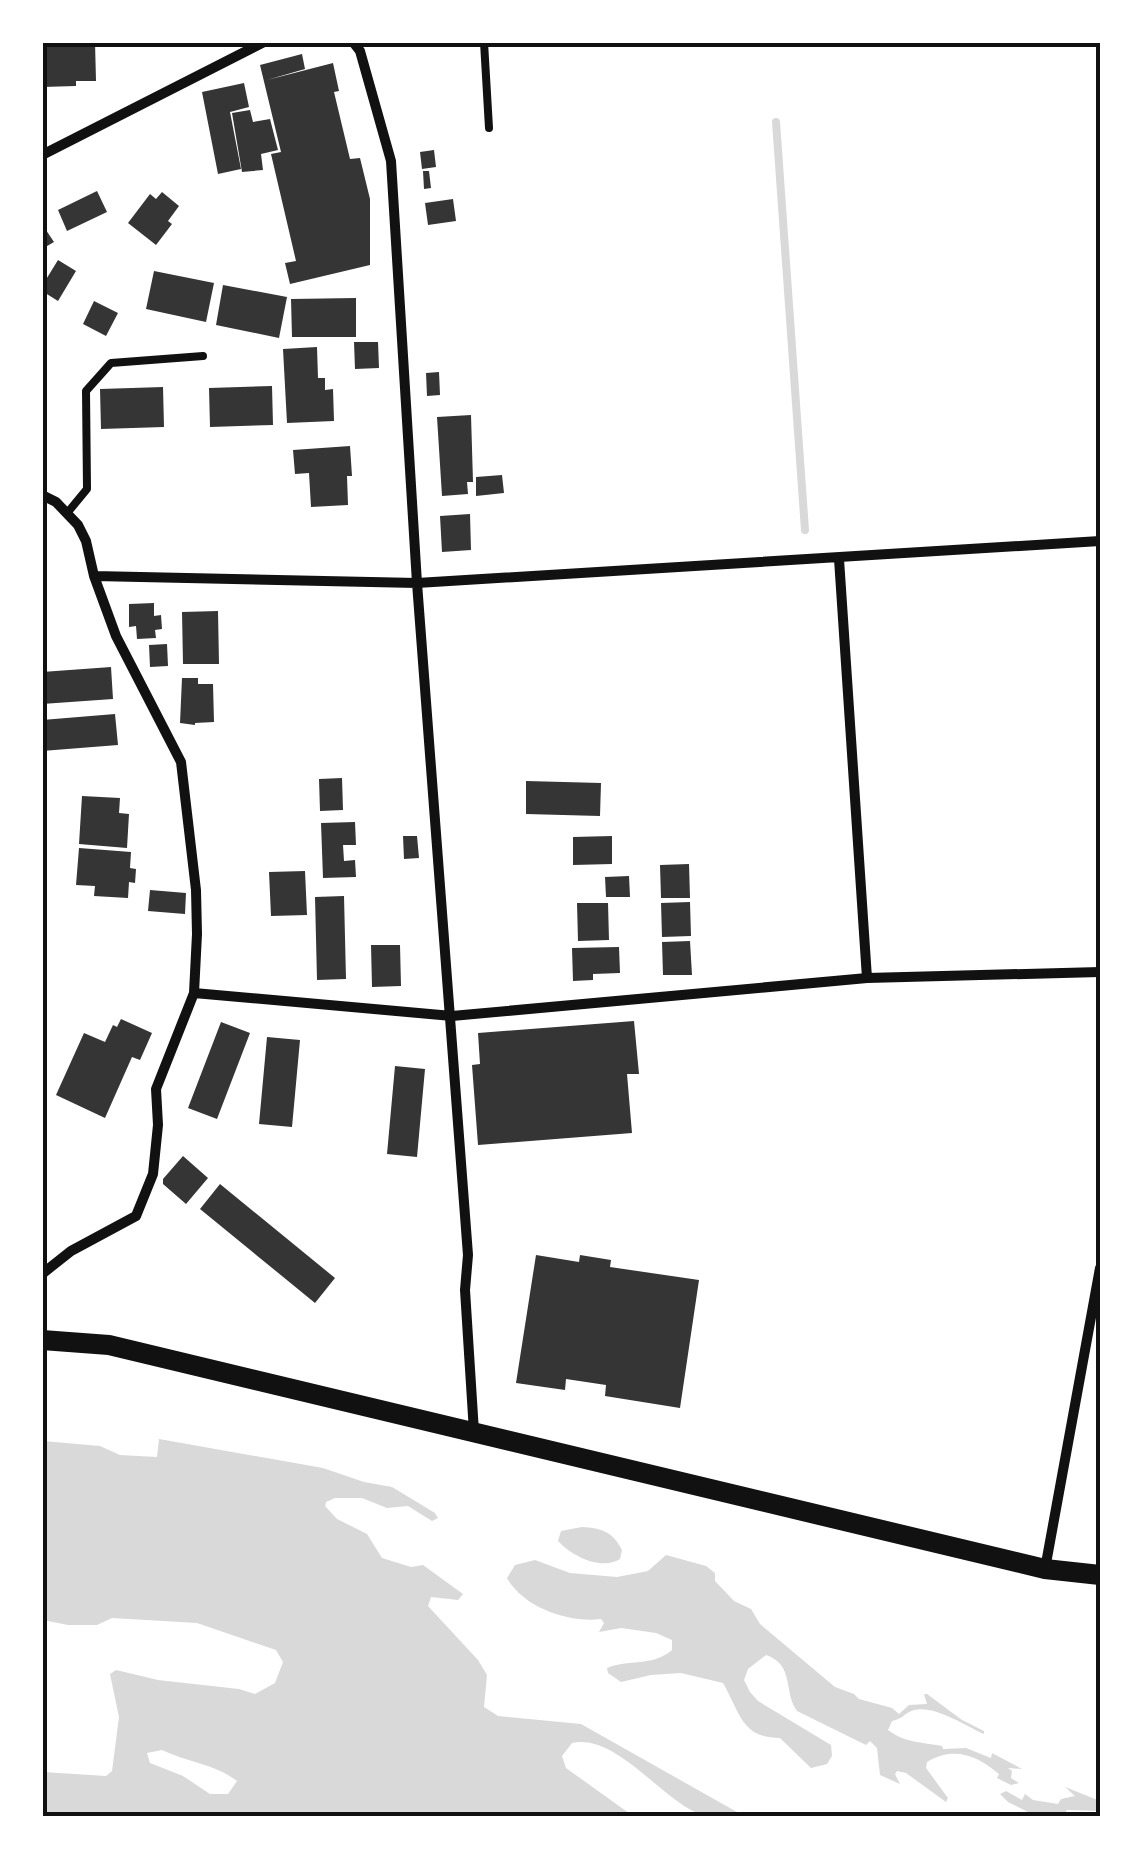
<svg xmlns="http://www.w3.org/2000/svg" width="1143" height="1859" viewBox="0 0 1143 1859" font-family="'Open Sans',sans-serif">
  <rect width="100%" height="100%" fill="#fff"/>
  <path fill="#d9d9d9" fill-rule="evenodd" d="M159,1439l164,29 41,14 28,5 43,26 3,5 -6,3 -24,-15 -21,2 -25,-10h-27l-9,4 -1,4 12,13 30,15 15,24 29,9 12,-2 40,29 -5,6 -27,-3 -3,9 50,54 9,15 -3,32 14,9 83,8 163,92c-12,1 -28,4 -39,0 -40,-11 -87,-83 -133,-73l-10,13 4,12 67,48h-590v-44l63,4 6,-5 7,-54 -9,-43 6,-4 42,10 81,9 16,5 20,-11 8,-21 -7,-12 -79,-27 -85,-5 -15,7h-29l-25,-5v-179l57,5 20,9 37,2zM162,1750c25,12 53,14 75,31l-9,13h-18l-27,-18 -33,-13 -3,-10z
    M582,1527c20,1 31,5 40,23l-2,9c-19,12 -48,-3 -62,-18l3,-10z
    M666,1555l40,11 9,7v8l19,20 17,8 9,15 75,63 19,7 5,5 33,9 7,6 10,-9 18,-1 -3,-10h3l35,26 22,11v3c-20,-9 -49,-29 -70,-24 -10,3 -11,9 -22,11l-4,9c17,13 34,12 54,16l1,3 23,-1 25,10 1,-5 30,16 -14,-1 4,3 -1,7 8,5 -8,2 -14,-7 2,-4c-22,-19 -46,-28 -72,-12l-1,6 22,30 -2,4 -40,-29 -9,-2 -2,3 5,10 -20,-9 -3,-27 -7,-7 -4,4 -69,-34c-14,-19 -2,-46 -31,-56l-18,14 -4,11 6,12 8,9 73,44 1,11 -5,8 -16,4 -31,-30c-39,0 -40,-26 -57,-55l-42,-10 -30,2 -30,7 -13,-9 -1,-5c21,-9 45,-1 65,-18v-10l-16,-7 -35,-5 -22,4 5,-9 -3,-4c-32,4 -77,-11 -94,-41l8,-13 20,-5 35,13 47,4 31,-6z
    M1065,1787l35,14v10l-33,-1 -2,4 -29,2 -28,-14 -8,-8 6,-3 16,9 3,-6 8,6 25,4 3,-5 14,-3z"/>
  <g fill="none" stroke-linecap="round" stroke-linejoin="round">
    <path stroke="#d9d9d9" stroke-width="8" d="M776,122l29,408"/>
  </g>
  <path fill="#353535" d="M42,42h53l1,39h-20v5l-34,1z
    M302,54l3,15 -38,11 66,-17 6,28 -5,1 16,67 10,-1 10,41v66l-80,19 -5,-21 11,-2 -25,-107 10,-2 -21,-87z
    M244,83l5,24 -19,5 11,57 -23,5 -16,-82z
    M250,110l3,12 17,-3 8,31 -17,4 2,16 -21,2 -10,-59z
    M434,150l2,17 -14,2 -2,-17z
    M423,171h6l2,17 -7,1z
    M97,191l10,21 -40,19 -9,-21z
    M162,192l17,14 -11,15 4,3 -16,21 -28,-22 22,-29 6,5z
    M453,199l3,22 -28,4 -3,-22z
    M42,224l12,18 -12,7z
    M58,260l18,11 -18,30 -16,-10v-5z
    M154,271l60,12 -8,39 -60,-13z
    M223,285l64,12 -8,41 -63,-13z
    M356,298v39h-64l-1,-38z
    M94,301l24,12 -12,23 -23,-12z
    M354,342h24l1,26 -24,1z
    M317,347l1,31h7v12l8,-1 1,32 -47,2 -4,-74z
    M439,372l1,23 -13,1 -1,-23z
    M272,386l1,39 -63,2 -1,-39z
    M163,387l1,40 -63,2 -1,-40z
    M471,415l2,67h-6l1,12 -26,2 -5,-79z
    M350,446l2,30h-5l1,29 -37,2 -2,-34 -14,1 -2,-24z
    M502,475l2,18 -28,3v-19z
    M470,514l1,36 -29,2 -2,-36z
    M154,603v13l7,-1 1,14 -7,1 1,8 -19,1 -1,-13 -7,1v-23z
    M218,611l1,53h-36l-1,-52z
    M167,644l1,22 -18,1 -1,-22z
    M111,667l2,32 -71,5v-32z
    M182,678h16v6h15l1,38 -19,1v2l-15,-2z
    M115,714l3,31 -76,6v-31z
    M342,778l1,32 -23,1 -1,-32z
    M526,781l75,2 -1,33 -74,-2z
    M82,796l38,2 -1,15 10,1 -2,34 -48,-4z
    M355,822l1,23h-13l1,16 11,-1 1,17 -33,1 -2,-55z
    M403,836h14l2,22 -15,1z
    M612,836v28l-39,1v-28z
    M79,848l52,4 -1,16 6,1 -1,14 -6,-1 -1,16 -34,-2 1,-10 -19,-1z
    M689,864l1,34h-29l-1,-33z
    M305,871l2,44 -36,1 -2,-44z
    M629,876l1,21h-24l-1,-20z
    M150,890l36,3 -1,21 -37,-3z
    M344,896l2,83 -29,1 -2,-83z
    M690,902l1,34 -29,1 -1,-34z
    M577,903h31l1,37 -31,1z
    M690,941l2,34h-29l-1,-33z
    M371,945h29l1,41 -29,1z
    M619,947l1,26 -27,1v6l-20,1 -1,-33z
    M121,1019l31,14 -12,27 -8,-3 -27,61 -49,-23 28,-62 21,9 8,-17 4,2z
    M634,1021l5,53h-12l5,59 -154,12 -6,-80 8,-1 -2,-31z
    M221,1022l29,11 -33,86 -29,-11z
    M267,1037l33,3 -8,87 -33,-3z
    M395,1066l30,3 -8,88 -30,-3z
    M183,1156l25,22 -22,26 -23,-20v-5z
    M220,1184l115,94 -20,25 -115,-94z
    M536,1255l43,7 1,-7 31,5 -1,7 89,13 -19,128 -75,-12 1,-11 -40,-6 -1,11 -49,-7z"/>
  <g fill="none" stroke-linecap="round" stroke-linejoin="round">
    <path stroke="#111" stroke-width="8" d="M484,42l5,86
      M68,512l19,-23 -1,-98 25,-28 92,-7"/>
    <path stroke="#111" stroke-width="10" d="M353,42l7,9 31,110 26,422 51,672 -3,35 9,142
      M42,155l222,-113
      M42,495l14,7 22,23 8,16 8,35 22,60 65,126 15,128 1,44 -3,59 -38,96 2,36 -5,49 -17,42 -65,35 -29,23
      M839,559l28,419
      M94,576l323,7 683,-42
      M194,993l258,23 415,-38 233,-6
      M1045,1569l55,-301"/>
    <path stroke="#111" stroke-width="20" d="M42,1340l67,5 936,224 55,6"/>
  </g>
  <rect width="1143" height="1859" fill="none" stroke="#ffffff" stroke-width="90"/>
  <rect x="45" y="45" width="1053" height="1769" fill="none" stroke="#111" stroke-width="4"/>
</svg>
